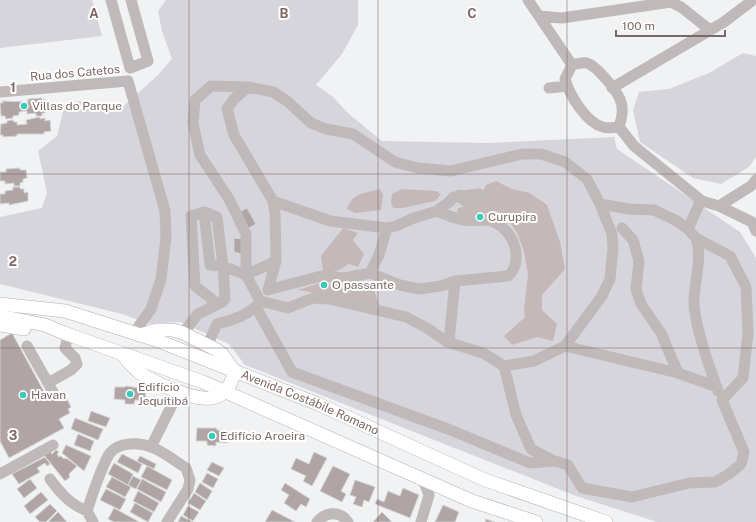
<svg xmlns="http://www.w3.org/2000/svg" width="756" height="522" viewBox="0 0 756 522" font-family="'Public Sans',sans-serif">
  <rect width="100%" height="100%" fill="#f0f2f4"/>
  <path fill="#d7d5dc" d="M0,0h92l10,36 -102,12z
    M166,0h192v25l-16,29 -26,31 16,11 17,18 33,27 105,2 127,-6 3,12 123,83 16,26v264h-99l-81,-26 -331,-131 -16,-21 -49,-22 -31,2 -27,-10 -122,-30v-67l42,-9 5,-16 -9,-41 19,-15 8,-32 15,-3 12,6 26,4 39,-35 15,-17 -10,-28 -4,-20z
    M743,53l13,3v101l-7,10 -28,17 -28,-6 -53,-36 -7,-32 6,-18 30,-3 40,-16z"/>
  <path fill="#c5b8b9" d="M496,181l16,8 18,4 17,12 13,37 5,27 -23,26v15l15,14 -4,17 -16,-4 -25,8 -8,-9 21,-19 -1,-8 4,-34 -4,-24 -7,-18 -13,-19 -9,-3 -27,6 -11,-4 1,-5 19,-4 9,-19z
    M380,189l3,6 -2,15 -26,3 -8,-4c6,-17 17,-15 33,-20z
    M402,189l34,2 5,3 -6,7 -32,7h-10l-2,-6 1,-8z
    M343,228l15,5 -5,7 11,14 -6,13 -9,-3c-8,5 -16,11 -26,7l-2,-15z
    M323,282l13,3 20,-1 2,3 16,2 5,16 -21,-1 -18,-7 -42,-7z"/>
  <path fill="#b0a4a4" stroke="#d3d4d5" d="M42,98v2h6l1,9h-4v4h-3v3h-6v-3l-9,1v-3l-8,1v3l-6,1v2l-7,1 -1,-3h-4l-1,-13h3l-1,-2 26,1v-3z
    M40,117v2l5,-1v3l5,-1 1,11 -7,1v2h-27v2l-14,1v-2h-3l1,-11 6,-1v-2l6,-1 1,2h3v3l10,-1 -1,-4z
    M20,168v2h6l1,8 -4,1v3l-3,1v3h-6v-3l-9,1v-3h-5v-9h6v-3z
    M13,187h7v2h4v4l4,-1v9l-19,4v-2l-9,1v-10h5v-3l8,-1z
    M247,208l9,16 -9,5 -9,-16z
    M234,238l9,1 -1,15 -8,-2z
    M12,333l36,66 15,-8 8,16 -3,2 2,4 -11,6 5,9 -55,30 -9,-17v-101z
    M126,386l20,3 -1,12 -10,-1 -1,4h-9v-4l-11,-1 1,-12h10z
    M91,411l19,7 -4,9 -18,-6z
    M75,418l28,11 -5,11 -27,-11z
    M197,428h19l1,2 11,1 -1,12 -11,-1v4l-9,-1v-4h-11z
    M78,434l16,7 -4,10 -16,-6z
    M66,445l25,11 -7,15 -22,-18z
    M56,450l3,2 -2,2 2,3 2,-1 3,3 2,-1 11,8 -8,8 1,3 -5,4 -21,-26 6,-4 2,3z
    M314,452l13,6 -15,28 -9,-5 3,-5 -15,-7 5,-11 13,6z
    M122,454l20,10 -4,9 -21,-11z
    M140,456l16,8 -2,5 -17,-8z
    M45,457l5,7 -3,2 -2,-3 -8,5 3,4 -21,12 -7,-10z
    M212,462l12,6 -5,8 -12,-6z
    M114,463l19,11 -5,11 -20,-11z
    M147,466l25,14 -5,10 -26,-13z
    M333,466l17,8 -9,17 5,3 -4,8 -22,-11z
    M207,473l11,6 -5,9 -11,-6z
    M133,476l8,4 -5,9 -8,-4z
    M112,477l19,10 -6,10 -19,-10z
    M30,479l7,9 -13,10 -7,-9z
    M142,479l24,13 -5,10 -24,-13z
    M355,480l20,7 -6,15 -5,-2 -2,7 -9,-3 3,-7 -6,-2z
    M200,483l12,8 -5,9 -12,-8z
    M285,483l25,16 -4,8 -5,-3 -5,7 -12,-8 5,-8 -8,-5z
    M403,488l16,7 -9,23 -35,-14 2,-5 7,3 4,-11 12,5z
    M106,489l20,10 -6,11 -20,-10z
    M138,491l21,12 -5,9 -21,-11z
    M41,492l7,8 -18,14 -6,-8z
    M194,493l12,8 -6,9 -12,-7z
    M135,503l18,10 -5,9 -18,-10z
    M50,504l7,7 -11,11h-6l-5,-5z
    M443,505l16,7 -4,10h-20z
    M188,506l11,6 -6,9 -10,-6z
    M114,508l20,11 5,3h-25l-6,-3z
    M272,510l23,12h-30z
    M58,512l9,10h-19z
    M382,512l10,10h-19z
    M181,516l12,6h-15z
    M486,519l9,3h-10z"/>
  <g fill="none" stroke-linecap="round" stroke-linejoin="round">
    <defs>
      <g id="major">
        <path id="s1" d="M0,304l65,7 91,29 162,64 167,76 121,42"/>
        <path d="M0,316l45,9 19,8 139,49 269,119 64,21"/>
        <path d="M0,325l24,4"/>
        <path d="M121,353c6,7 11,14 19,20 15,10 54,28 72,25 13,-2 21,-15 22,-27l-12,-17 -5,-4 -34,-17 -10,-3h-16l-17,5"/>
      </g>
    </defs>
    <use href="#major" stroke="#b6afaf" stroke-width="14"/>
    <path stroke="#c0b9b9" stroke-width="11" d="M111,0l19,68 18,-7 -17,-61
      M528,0l44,65
      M539,16l23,2 109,-16 10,5 29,23
      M572,65l-7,14c4,15 21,44 38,48 4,2 11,0 16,0
      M572,65c4,-1 11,-3 15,-2 10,3 29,27 33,36 4,10 2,18 -1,28
      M248,87l-37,-1 -16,14 -2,23 7,32 29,44 17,35v41l14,26 28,7 25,-10 16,1 77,18 21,11 20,14 36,11 21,13 30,-5 31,-15 37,-50 8,-17 3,-31 -1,-14 -12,-30 -13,-25 -22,-17 -24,-8h-19l-71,17 -33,-3 -23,-6 -42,-28 -27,-5 -15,-6 -24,-22 -14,-9 -25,-5 -14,12 -7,10 7,26 39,66
      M549,88l18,-2
      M612,88l112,-66 29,-22
      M0,92l128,-11 37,130 1,26 -5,42 -10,30 -17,24
      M619,127l15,19 68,55 17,5 33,16 4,9
      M600,204l29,5 25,1 23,11 11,8 13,-29
      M719,206l32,-20 5,-6
      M437,211c9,4 17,7 26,9 8,1 15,0 22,0 17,1 30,18 31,34 1,9 -1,16 -8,22l-53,5 -14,5 -22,3 -19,-4 -30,-12 9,-18 8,-27 9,-2 18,-8z
      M437,211l12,-9 5,-5 25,-3 -5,8c-8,2 -10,-1 -15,-7
      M204,212l6,53 13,1 23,9 30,-14
      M622,228l11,12 6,21 -3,28 5,15 20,29 17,40 39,14
      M696,238c7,22 -2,41 -2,64 0,23 16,67 24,89
      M370,273l-25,5 -24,-2 -53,14 8,-29 -1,-48 -2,-12 57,20 57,7
      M256,307l36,65 156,57 82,34 25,-2 13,4 14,23 50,9 57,-14 26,-1 14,-8 12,-10 3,-12 -22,-52 21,-22 5,-45 -2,-46 -16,-31 -34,-18 -8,-9
      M183,333l15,-19 24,-12 3,-3 -2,-33 -6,-49 -13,-5 -13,4 4,70 23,18
      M449,342l6,-61
      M208,344l9,-20c16,-4 32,-9 43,-22
      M27,346l21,37
      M565,346l113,27
      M504,366l12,49 15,34 23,12
      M53,392l-5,-9 23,-13 6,-6 -2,-6 -10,-10 3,-13
      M151,447l28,-56
      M0,474l53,-29
      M50,479c11,15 20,25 37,32
      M93,522l-6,-11c4,-13 16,-48 23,-58 9,-11 29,-11 41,-6 12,4 24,14 35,21l4,12 -2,9 -21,33
      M317,522c8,-10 23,-12 31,0
      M421,522l8,-27 -6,-16"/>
    <use href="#major" stroke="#fff" stroke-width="13"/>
  </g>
  <path fill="none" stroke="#7e6866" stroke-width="1" stroke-opacity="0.55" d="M189,0v522M378,0v522M567,0v522M0,174h756M0,348h756"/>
  <g fill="#38ccb8" stroke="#fff" stroke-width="1.5">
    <circle cx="24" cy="106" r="4"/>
    <circle cx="480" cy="217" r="4"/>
    <circle cx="324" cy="285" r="4"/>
    <circle cx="130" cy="394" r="4"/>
    <circle cx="23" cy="395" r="4"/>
    <circle cx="212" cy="436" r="4"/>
  </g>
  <g text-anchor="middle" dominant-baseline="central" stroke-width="4" stroke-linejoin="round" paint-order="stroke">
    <g font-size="12" fill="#7e6866" stroke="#fff">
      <text transform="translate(75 73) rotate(-5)">Rua dos Catetos</text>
      <text stroke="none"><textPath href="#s1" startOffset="327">Avenida Costábile Romano</textPath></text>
    </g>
    <g font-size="12" fill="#7e6866" stroke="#fff" text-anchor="start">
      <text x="32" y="106">Villas do Parque</text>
      <text x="488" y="217">Curupira</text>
      <text x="332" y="285">O passante</text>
      <text x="138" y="387">Edifício<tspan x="138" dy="14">Jequitibá</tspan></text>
      <text x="31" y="395">Havan</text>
      <text x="220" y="436">Edifício Aroeira</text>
    </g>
  </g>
  <g font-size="13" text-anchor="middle" font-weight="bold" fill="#7e6866" stroke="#fff" stroke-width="4" stroke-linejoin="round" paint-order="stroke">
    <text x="94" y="18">A</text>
    <text x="284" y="18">B</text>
    <text x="472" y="18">C</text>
    <text x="13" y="92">1</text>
    <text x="13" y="266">2</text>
    <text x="13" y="440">3</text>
  </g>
  <path d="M616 30v6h109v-6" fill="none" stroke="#7e6866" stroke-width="2"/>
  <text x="622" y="30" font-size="12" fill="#7e6866" stroke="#ffffff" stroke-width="3" paint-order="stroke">100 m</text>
</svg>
